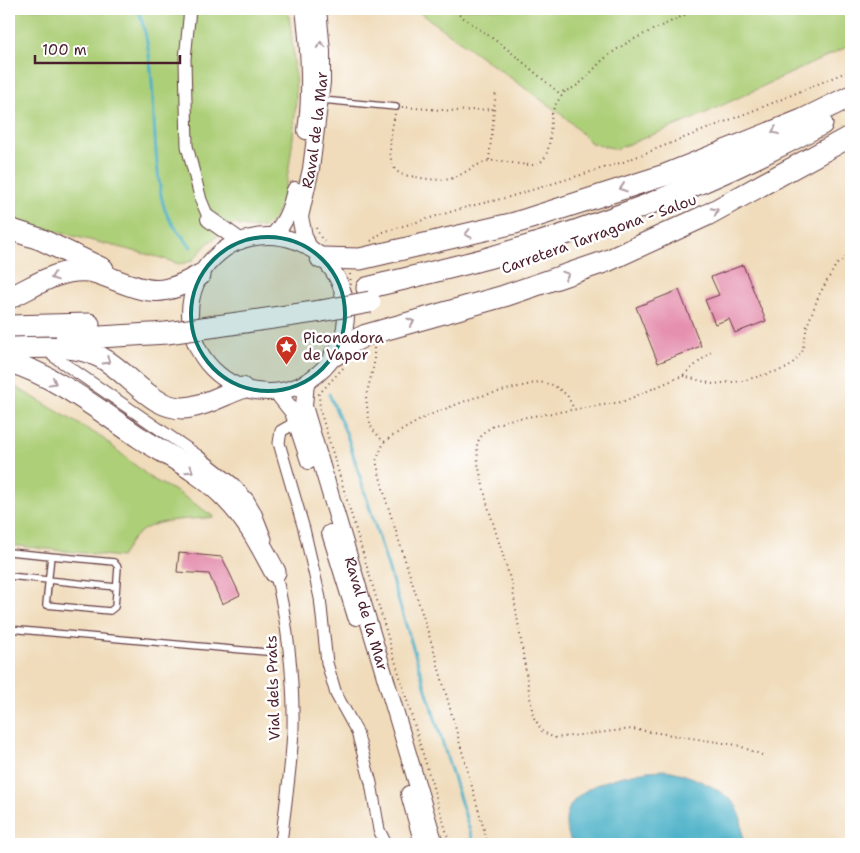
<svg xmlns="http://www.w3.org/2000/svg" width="860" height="853" viewBox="0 0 860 853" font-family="'Shantell Sans',sans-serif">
  <rect width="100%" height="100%" fill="#fff"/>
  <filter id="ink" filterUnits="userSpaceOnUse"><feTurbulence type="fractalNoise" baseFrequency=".02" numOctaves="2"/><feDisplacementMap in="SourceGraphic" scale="10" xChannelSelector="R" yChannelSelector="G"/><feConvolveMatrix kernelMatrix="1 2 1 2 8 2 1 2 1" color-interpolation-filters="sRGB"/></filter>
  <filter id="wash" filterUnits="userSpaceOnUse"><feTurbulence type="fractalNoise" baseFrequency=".0096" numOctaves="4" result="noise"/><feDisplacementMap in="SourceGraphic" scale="20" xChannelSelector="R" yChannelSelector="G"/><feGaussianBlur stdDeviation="1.12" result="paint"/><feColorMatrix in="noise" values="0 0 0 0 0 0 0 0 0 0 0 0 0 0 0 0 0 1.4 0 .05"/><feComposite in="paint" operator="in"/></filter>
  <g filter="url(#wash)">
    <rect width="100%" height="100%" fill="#f0dcbb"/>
    <path fill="#adcf78" stroke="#7c7752" d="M9,9h279c4,27 7,56 8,84 0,23 -8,118 -26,130 -11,9 -25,3 -37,1l-26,20 -15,17 -13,3 -21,-7 -149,-37z
      M415,9h436v36l-158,74 -77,30 -25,-6 -26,-26z
      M9,383l92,54 51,42 27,14 35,24c-28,4 -63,-1 -82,23 -4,5 -7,12 -11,17l-112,-12z"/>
    <path fill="#47afc6" stroke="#486778" d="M647,771c7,0 16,-2 24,0 17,3 56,20 65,35 7,11 6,26 7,38h-171c-2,-5 -5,-13 -6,-19 -2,-39 52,-48 81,-54z"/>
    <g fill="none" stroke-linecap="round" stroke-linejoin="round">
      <path stroke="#47afc6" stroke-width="3" d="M138,9c19,51 13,109 20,163 2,16 3,34 12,48 6,10 14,18 21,27
        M329,394l18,41 127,409"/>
    </g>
    <g id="blocks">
      <path fill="#e590ae" d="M743,265l23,56 -31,12 -6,-14 -14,5 -10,-24 14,-5 -8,-18z
        M679,290l22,56 -43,17 -22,-56z
        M179,553l43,4 18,38 -18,9 -13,-30 -32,-2z"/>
    </g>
  </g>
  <g filter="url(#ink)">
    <use href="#blocks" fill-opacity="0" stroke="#633b41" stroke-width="1"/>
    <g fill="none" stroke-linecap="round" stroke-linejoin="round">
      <defs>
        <path id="lane" d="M322,100l74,7
          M9,552l105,10 4,5 -3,40 -5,4 -64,-6 5,-49
          M9,576l107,11
          M9,629l257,23"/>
        <path id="street" d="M190,9l-5,50 2,87 14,54 8,19
          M53,356l144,99 36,28 15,16 7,12 11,28
          M297,422l-16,9 -2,12 25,86 16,69 7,65 9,31 21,38 14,51 8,47 7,14
          M274,568c13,48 20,110 19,160 -1,35 -7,71 -11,107l-2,9"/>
        <g id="secondary">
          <path d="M304,9c5,40 8,82 2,122"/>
          <path d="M209,219l31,22"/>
          <circle cx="268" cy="314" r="78"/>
          <path d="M273,236c13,-14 18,-28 22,-46"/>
          <path id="s1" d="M309,248l-5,-12 -4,-19 11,-48 11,-87v-31l-4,-42"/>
          <path id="s2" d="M306,382l-2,24 131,438"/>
          <path d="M277,392l16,20 16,49"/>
          <path d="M330,533l26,84"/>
          <path d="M409,794l14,50"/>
        </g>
        <path id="highway" d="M9,229l31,10 63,30
          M321,258l39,1 155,-36 150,-48 137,-55 49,-24
          M367,288c40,-10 81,-19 121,-30 116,-33 229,-77 334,-134
          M9,298c24,-11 50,-30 79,-27 9,1 17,5 25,8 38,15 51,17 87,-4
          M9,326l80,-2
          M217,326l104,-15
          M66,339l101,-6
          M9,348c29,0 64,-5 91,9 30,15 54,58 91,50 18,-3 34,-13 51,-19
          M335,355l17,-13 14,-7 138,-39 103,-35 100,-46 144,-79
          M9,362c46,13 91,49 131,76 29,18 63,35 87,61 21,21 34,47 48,73"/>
      </defs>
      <use href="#lane" stroke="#633b41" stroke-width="8"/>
      <use href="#street" stroke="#633b41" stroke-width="13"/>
      <use href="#secondary" stroke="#633b41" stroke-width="18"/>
      <use href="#highway" stroke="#633b41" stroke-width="23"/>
      <path stroke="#633b41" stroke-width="2" stroke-dasharray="1 4" stroke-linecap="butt" d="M451,9l55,39 52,44c22,-1 31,-20 46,-33 27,-23 62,-33 92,-50
        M402,107l53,4 39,-2
        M395,114c-3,15 -12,51 6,60 4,2 11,2 15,3 10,2 24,4 34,2 14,-4 25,-15 38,-18 13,-2 41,7 50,3 15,-8 11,-36 14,-50 2,-9 7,-15 13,-22
        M489,160l7,-69
        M316,228l5,10 7,5
        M371,241l12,-9 84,-25 42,-10 114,-35 152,-60 76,-32
        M350,274l1,11
        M374,348v16l-8,33 2,18 4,14 12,13
        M711,352l-29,24 -60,26 -114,18 -13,5 -11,7 -7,11 1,21 9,39 25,82 21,131 9,15 12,7 78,-9 105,16 25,10
        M343,368l-24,26 1,16 130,434
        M683,376l30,8 29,-3 46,-13 14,-15 5,-27 12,-31 17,-30 15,-11
        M488,844l-54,-193 -48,-151 -10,-39 8,-19 10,-7 33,-19 46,-18 66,-16 14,3 14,10 7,14"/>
      <use href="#lane" stroke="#fff" stroke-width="5.5"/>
      <use href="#street" stroke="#fff" stroke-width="11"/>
      <use href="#secondary" stroke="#fff" stroke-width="16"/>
      <use href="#highway" stroke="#fff" stroke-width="21"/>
      <defs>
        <path id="highway-bridge" d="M321,311l49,-9
          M167,333l50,-7"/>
      </defs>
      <use href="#highway-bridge" stroke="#633b41" stroke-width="23" stroke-linecap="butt"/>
      <use href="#highway-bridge" stroke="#fff" stroke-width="21"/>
    </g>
    <defs><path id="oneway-chevron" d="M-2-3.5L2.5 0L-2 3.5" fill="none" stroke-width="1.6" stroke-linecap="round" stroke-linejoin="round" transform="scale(1.25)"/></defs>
    <g stroke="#ae9aa0">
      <use href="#oneway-chevron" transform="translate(321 45) rotate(-95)"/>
      <use href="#oneway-chevron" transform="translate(775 131) rotate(158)"/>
      <use href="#oneway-chevron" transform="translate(623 188) rotate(162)"/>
      <use href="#oneway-chevron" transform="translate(715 211) rotate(-28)"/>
      <use href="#oneway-chevron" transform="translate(468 234) rotate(167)"/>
      <use href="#oneway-chevron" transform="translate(566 275) rotate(-19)"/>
      <use href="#oneway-chevron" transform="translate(54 277) rotate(161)"/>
      <use href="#oneway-chevron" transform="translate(411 322) rotate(-16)"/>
      <use href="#oneway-chevron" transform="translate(107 361) rotate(32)"/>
      <use href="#oneway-chevron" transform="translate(53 382) rotate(29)"/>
      <use href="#oneway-chevron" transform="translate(190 470) rotate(34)"/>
    </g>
  </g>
  <path fill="#0f766e" fill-opacity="0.2" stroke="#0f766e" stroke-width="4" stroke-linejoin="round" d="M191 314a77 77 0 1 1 154 0a77 77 0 1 1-154 0Z"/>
  <defs>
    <symbol id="sight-pin" viewBox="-11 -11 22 30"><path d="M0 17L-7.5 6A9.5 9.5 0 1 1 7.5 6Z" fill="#c8321e" stroke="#fff"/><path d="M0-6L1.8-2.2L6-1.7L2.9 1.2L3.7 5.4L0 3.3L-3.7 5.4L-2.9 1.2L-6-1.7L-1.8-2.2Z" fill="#fff"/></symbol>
  </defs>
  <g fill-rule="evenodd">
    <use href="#sight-pin" x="274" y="334" width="25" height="34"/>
  </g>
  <g text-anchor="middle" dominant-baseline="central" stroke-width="5" stroke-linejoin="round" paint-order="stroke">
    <g font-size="15" fill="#4a1f2b" stroke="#fff">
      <text stroke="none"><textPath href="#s1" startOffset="121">Raval de la Mar</textPath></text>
      <text transform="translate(599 234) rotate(-20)">Carretera Tarragona - Salou</text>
      <text stroke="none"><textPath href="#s2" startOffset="241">Raval de la Mar</textPath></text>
      <text transform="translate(273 688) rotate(-92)">Vial dels Prats</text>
    </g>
    <g font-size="15" fill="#4a1f2b" stroke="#fff" text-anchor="start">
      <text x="303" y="338">Piconadora<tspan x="303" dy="17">de Vapor</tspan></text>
    </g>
  </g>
  <rect width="860" height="853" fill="none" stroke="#fff" stroke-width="30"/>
  <path d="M35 55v8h145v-8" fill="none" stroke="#4a1f2b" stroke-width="2.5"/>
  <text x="42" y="55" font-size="15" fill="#4a1f2b" stroke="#ffffff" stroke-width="4" paint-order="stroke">100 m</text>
</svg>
